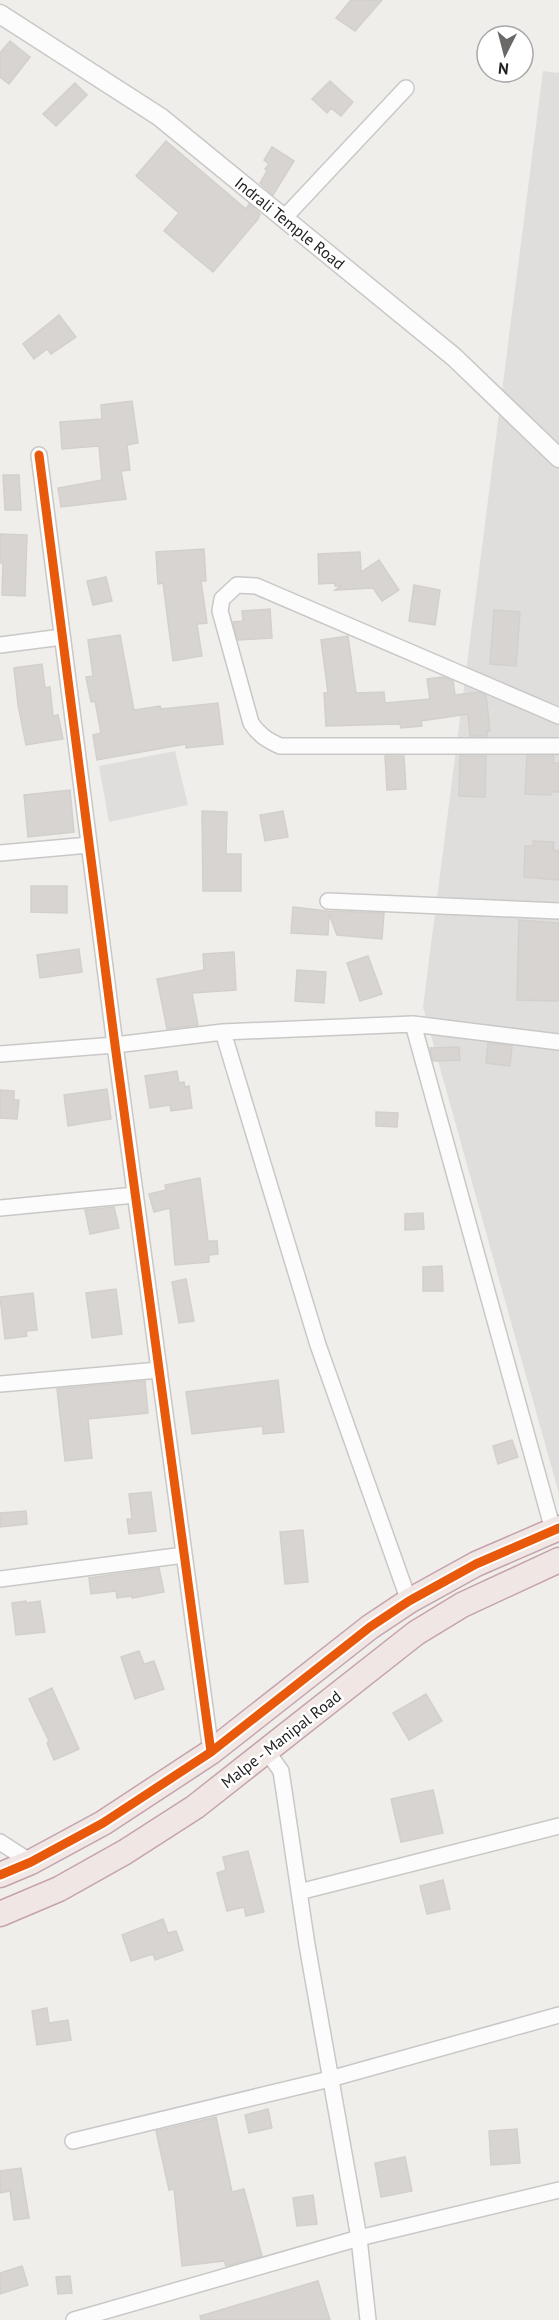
<svg xmlns="http://www.w3.org/2000/svg" width="559" height="2320" viewBox="0 0 559 2320" font-family="'PT Sans',sans-serif">
  <rect width="100%" height="100%" fill="#f0eeeb"/>
  <path fill="#dfdedc" d="M543,71l16,2v1421l-136,-487z
    M175,751l13,54 -79,17 -10,-56z"/>
  <path fill="#d7d4d2" stroke="#d3d0cc" stroke-width="1.5" d="M351,0h31l-27,31 -19,-13z
    M10,41l20,16 -21,27 -9,-7v-24z
    M330,81l23,21 -12,14 -10,-8 -4,5 -15,-14z
    M75,83l12,12 -31,31 -13,-12z
    M166,141l80,68 3,-5 11,10 -2,5 -45,53 -49,-41 15,-18 -43,-37z
    M272,147l22,14 -21,34 -13,-12 7,-12 -2,-2 4,-5 -5,-4z
    M59,315l17,22 -25,17 -4,-5 -13,10 -11,-15z
    M132,401l6,42 -11,2 3,25 -9,1 5,28 -65,8 -3,-19 44,-8 -3,-34 -37,3 -2,-27 42,-3 -1,-14z
    M3,475h16l2,35h-16z
    M0,534l27,1 -2,61 -23,-1 1,-32h-3z
    M204,549l2,32h-5l6,42 -10,1 5,32 -29,5 -10,-78 -5,1 -2,-32z
    M360,552l1,20 18,-12 20,30 -17,11 -9,-13 -38,2 6,-4h-6v-3l-16,1 -1,-30z
    M106,577l6,24 -19,4 -6,-24z
    M414,585l26,5 -5,35 -26,-4z
    M270,609l2,29 -34,2 -5,-18 10,-1 -1,-10z
    M494,610l26,2 -4,54 -26,-2z
    M120,635l14,75 26,-4 1,3 57,-6 5,41 -37,4v-4l-89,16 -4,-25 8,-2 -6,-32 -4,1 -5,-25 7,-1 -5,-36z
    M348,636l8,57 28,-1 1,11 45,-4 -3,-20 16,-2 10,4 2,14 24,-3 7,3 4,36h-3v5h-17l-2,-22 -47,7 1,5 -21,2 -1,-4 -74,2 -2,-33h4l-7,-53z
    M42,664l3,24 5,-1 3,29 5,-1 5,24 -37,6 -8,-40 -4,-37z
    M385,756h19l2,33 -19,1z
    M460,756h26l-1,41 -26,-1z
    M527,756h27l-1,7h6v29h-8v3l-26,-1z
    M70,790l4,42 -46,5 -4,-42z
    M202,811l25,1 -1,42h15v37h-38z
    M283,811l5,26 -23,4 -5,-26z
    M533,841l21,1 -1,8 6,1v29l-35,-3 1,-31h8z
    M31,886h36v27l-36,-1z
    M293,907l35,4 56,2 -2,26 -45,-4 -8,-21 -1,21 -37,-2z
    M519,920l40,3v78l-42,-1z
    M79,949l3,23 -42,6 -3,-23z
    M234,952l2,38 -44,3 6,32 -31,4 -10,-50 47,-9 -1,-16z
    M368,956l14,38 -22,7 -13,-38z
    M297,970l29,2 -2,31 -29,-2z
    M488,1043l24,3 -2,20 -24,-3z
    M459,1047l1,13 -27,1 -3,-13z
    M177,1071l2,12 5,-1 1,5 4,-1 3,22 -21,3 -1,-6 -20,3 -5,-32z
    M107,1089l4,30 -43,7 -4,-31z
    M0,1090l14,1v9h5l-2,19 -17,-1z
    M376,1112l22,1 -1,14 -21,-1z
    M200,1178l8,63h9l1,13 -9,1v7l-34,3 -5,-57 -16,4 -5,-18 17,-4 -1,-5z
    M114,1207l5,21 -29,6 -5,-24z
    M423,1213l1,16 -19,1v-16z
    M442,1266l1,25h-20v-24z
    M186,1279l8,42 -15,2 -7,-41z
    M116,1289l6,45 -30,4 -6,-45z
    M33,1293l4,37 -11,1 1,5 -22,3 -5,-42z
    M278,1380l6,52 -21,2v-8l-71,8 -6,-42z
    M145,1381l3,32 -60,6 4,39 -27,3 -8,-72z
    M512,1440l6,17 -20,7 -5,-18z
    M151,1492l5,39 -27,3 -2,-15h5l-3,-25z
    M26,1511l1,13 -27,3v-14z
    M303,1530l5,52 -23,2 -5,-52z
    M159,1568l5,24 -32,6v-2l-15,2 -1,-7 -25,3 -2,-16z
    M26,1601v2l14,-2 5,31 -29,3 -4,-32z
    M139,1651l5,13 10,-3 10,28 -29,10 -14,-42z
    M52,1688l27,61 -25,11 -7,-17 2,-2 -20,-42z
    M426,1694l16,27 -33,19 -16,-27z
    M433,1790l10,43 -42,9 -10,-43z
    M248,1851l16,61 -18,4 -2,-9 -17,4 -10,-38 9,-3 -3,-13z
    M443,1880l7,29 -23,5 -7,-28z
    M163,1919l5,14 8,-2 7,19 -28,10 -2,-6 -22,7 -9,-26z
    M47,2008l2,15 19,-3 3,20 -34,5 -5,-34z
    M268,2109l4,19 -23,5 -4,-18z
    M216,2117l16,75 12,-3 18,67 -36,10 -2,-5 -42,5 -8,-77 -5,1 -13,-59z
    M517,2129l3,34 -29,2 -2,-34z
    M405,2157l7,34 -31,6 -6,-34z
    M21,2168l8,50 -15,2 -4,-29 -10,2v-22z
    M313,2195l4,29 -20,2 -4,-28z
    M22,2266l6,19 -28,9v-21z
    M70,2276l2,17 -14,1 -2,-17z
    M318,2281l12,39h-129l-1,-4z"/>
  <g fill="none" stroke-linecap="round" stroke-linejoin="round">
    <defs>
      <path id="minor" d="M284,218l122,-130
        M39,455l76,590 96,707
        M0,645l62,-8
        M559,716l-303,-130 -19,-1 -15,14 -2,12 31,112c8,12 16,17 29,23h279
        M0,853l89,-8
        M328,901l231,10
        M413,1024l140,506
        M223,1032l95,313 91,256
        M0,1054l115,-9 108,-13 190,-8 146,18
        M0,1208l135,-13
        M0,1384l159,-14
        M0,1579l184,-24
        M266,1750l15,21 26,174 52,293 9,82
        M0,1842l31,20
        M299,1892l260,-66
        M73,2141l257,-62 229,-64
        M74,2320l285,-82 200,-48"/>
      <path id="tertiary" d="M0,14l160,103 294,240 105,101"/>
      <path id="trunk" d="M0,1875l31,-13 72,-39 108,-71 159,-125 39,-26 67,-37 83,-36
        M0,1914l59,-25 66,-37 70,-45 221,-174 46,-28 97,-45"/>
    </defs>
    <use href="#minor" stroke="#c9c8c7" stroke-width="18"/>
    <use href="#tertiary" stroke="#c9c8c7" stroke-width="21"/>
    <use href="#trunk" stroke="#c5a2ac" stroke-width="27"/>
    <use href="#minor" stroke="#fdfcfc" stroke-width="15"/>
    <use href="#tertiary" stroke="#fdfcfc" stroke-width="18"/>
    <use href="#trunk" stroke="#f0e6e4" stroke-width="24"/>
    <defs>
      <path id="cycleway" d="M39,455l76,590 96,707
        M0,1875l31,-13 72,-39 108,-71 159,-125 39,-26 67,-37 83,-36"/>
    </defs>
    <use href="#cycleway" stroke="#fff" stroke-width="13"/>
    <use href="#cycleway" stroke="#e8590c" stroke-width="9"/>
  </g>
  <g text-anchor="middle" dominant-baseline="central" stroke-width="5" stroke-linejoin="round" paint-order="stroke">
    <g font-size="16" fill="#222" stroke="#fff">
      <text transform="translate(290 223) rotate(39)">Indrali Temple Road</text>
      <text transform="translate(281 1739) rotate(-38)">Malpe - Manipal Road</text>
    </g>
  </g>
  <g transform="translate(505 54) rotate(186)"><circle r="28" fill="#ffffff" stroke="#a7a7a7" stroke-width="1.5"/>
  <path d="M0-4.5L10 22L0 15L-10 22Z" fill="#6a6968"/>
  <text y="-9" font-size="16" font-weight="bold" text-anchor="middle" fill="#222222">N</text>
  </g>
</svg>
